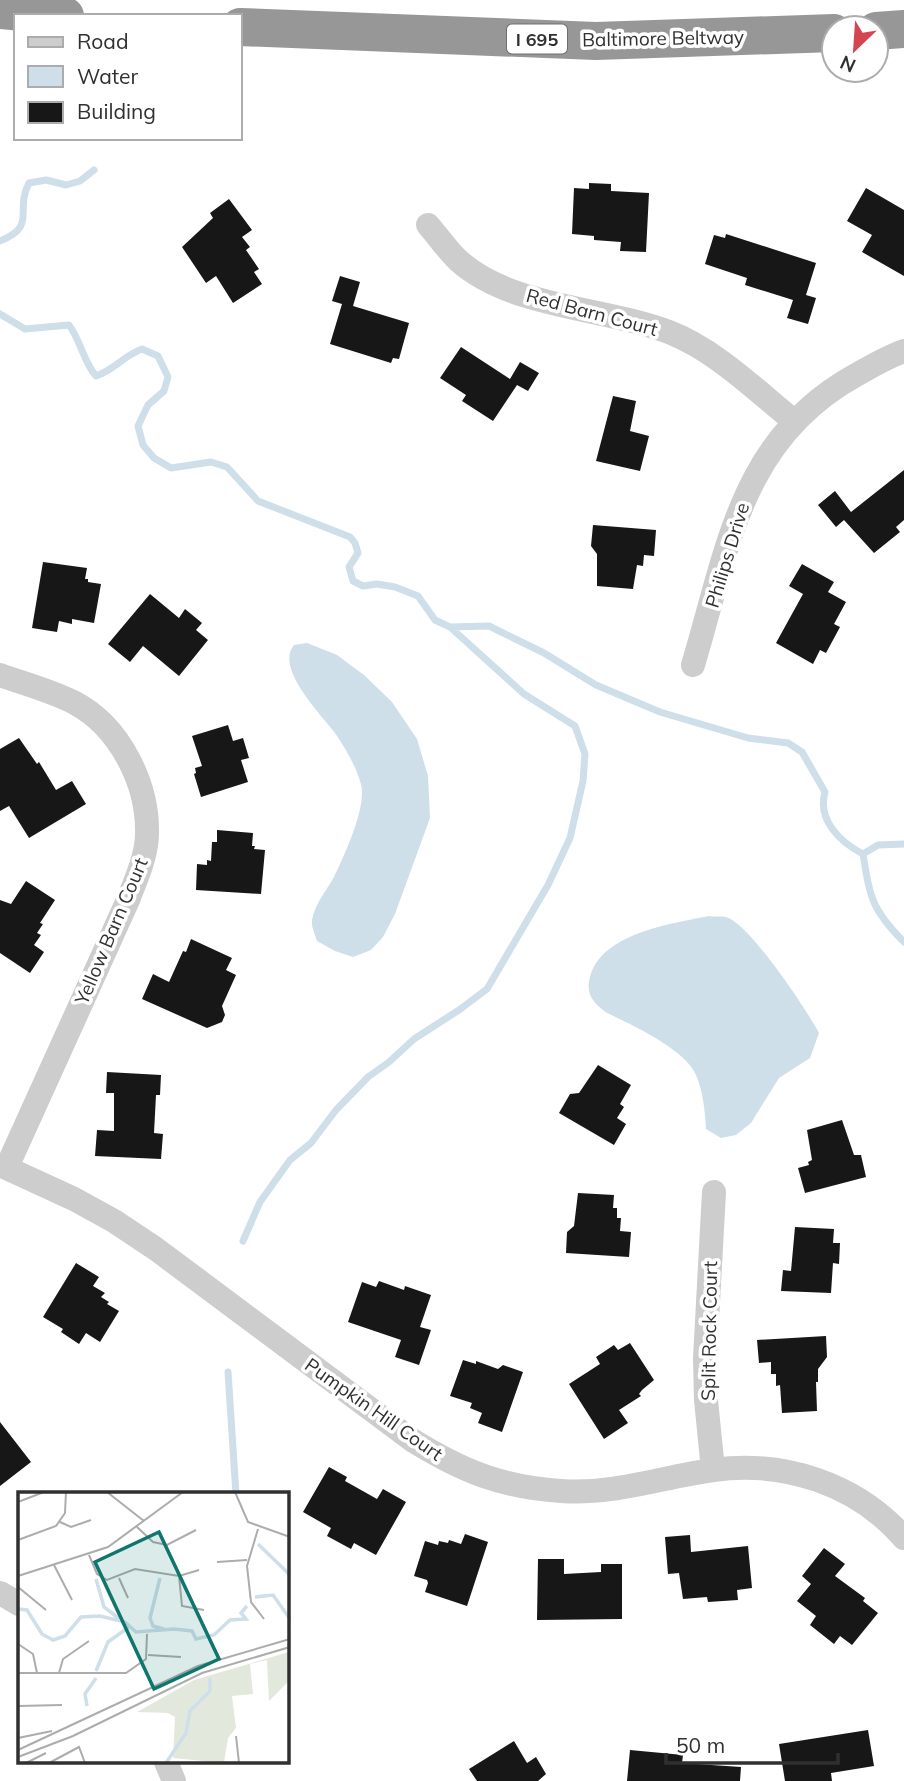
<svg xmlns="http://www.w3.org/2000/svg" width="904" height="1781" viewBox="0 0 904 1781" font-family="Mulish,sans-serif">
  <rect width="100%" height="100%" fill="#fff"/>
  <path fill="#cedfe9" d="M307,643l30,12 27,20 28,27 25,37 11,37 2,42 -35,96 -12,23 -12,13 -18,7 -18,-6 -18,-10c-2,-7 -6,-14 -5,-21 3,-16 14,-29 22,-43 10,-21 33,-70 27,-93 -5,-17 -14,-33 -24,-48 -14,-20 -63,-67 -43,-91z
    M709,916c5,1 12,0 17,1 24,7 80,92 93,116l-9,25 -31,20 -28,45 -15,12 -15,3 -15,-9c-1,-18 -3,-38 -10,-54 -11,-26 -64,-50 -89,-62 -13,-9 -22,-19 -17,-36 12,-44 80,-53 119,-61z"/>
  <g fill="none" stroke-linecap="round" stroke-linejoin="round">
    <path stroke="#cedfe9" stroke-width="7" d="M0,241c38,-15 14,-30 29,-58l17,-3 20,5 14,-4 14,-11
      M0,314l25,15 44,-4c12,16 14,36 27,51 20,-7 27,-20 46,-27l16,7 10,21 -4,14 -16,14 -10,21 5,19 11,13 17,10 40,-6 16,5 31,34 92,36 5,6 3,10 -9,14 4,14 10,5 14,-2 18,3 23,9 17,24 15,7 39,-1 55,27 52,32 64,27 88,26 40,5 14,9 23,40c-8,28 15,50 38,62 7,44 9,56 41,88
      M863,854l15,-9 26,-1
      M243,1241l17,-39 30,-42 21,-17 25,-33 32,-33 21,-15 25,-23 45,-29 28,-21 61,-104 22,-47 13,-57 2,-27 -10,-28 -51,-32 -74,-67
      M228,1372l8,122"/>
  </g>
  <path fill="#171717" d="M589,183l22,1v7l38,2 -3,59 -26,-1 1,-9 -27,-2v-4l-22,-2 2,-46 15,1z
    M866,188l38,22v66l-42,-24 10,-17 -25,-14z
    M229,199l23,31 -10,7 8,10 -4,3 13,19 -5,3 8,12 -29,19 -17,-27 -10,7 -24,-36 31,-29 -3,-5z
    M726,234l90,29 -10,32 10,3 -8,26 -21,-6 6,-18 -48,-15 2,-7 -42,-14 9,-29 11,3z
    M340,276l20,6 -7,24 56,17 -10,36 -6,-1 -2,5 -61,-19 12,-40 -10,-3z
    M461,347l49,32 10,-17 19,11 -11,18 -11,-6 -24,36 -31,-20 4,-6 -26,-17z
    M613,396l23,5 -6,30 19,5 -9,35 -44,-10z
    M904,470v50l-8,7 4,5 -26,21 -30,-33 -8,7 -18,-22 17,-14 16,21z
    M593,525l63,5 -2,26 -10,-1 -1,11 -6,-1 -4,24 -36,-3v-32l-6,-8z
    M43,562l44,6 -2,11h3v3l13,2 -7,39 -22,-4v5l-13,-3 -2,11 -25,-4z
    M802,564l32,18 -6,10 18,10 -12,22 6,3 -14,26 -6,-3 -7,14 -37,-21 27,-49 -14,-8z
    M150,594l29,24 6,-9 17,14 -6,7 12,10 -29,36 -36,-30 -13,16 -22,-18z
    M228,725l5,16 10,-3 6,20 -8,2 7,22 -47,15 -7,-23 2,-1 -1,-5 7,-2 -10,-30z
    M19,738l18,26 2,-2 17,28 16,-9 14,23 -57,34 -20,-32 -9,5v-62z
    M217,830l36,3 -1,13h3l-1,3 11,1 -4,44 -65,-4 1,-26 10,1v-5l4,1 1,-19h5z
    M26,881l29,19 -15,23 3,1 -6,9 4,2 -7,10 10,7 -14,21 -30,-20v-53l11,4z
    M191,939l41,19 -6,12 10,5 -14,31 3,9 -3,7 -15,6 -65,-29 11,-25 16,8 14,-31 3,1z
    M598,1065l33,20 -11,19 4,3 -7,11 9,6 -12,21 -55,-32 11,-19 9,-1z
    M107,1072l54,3 -1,20h-4l-2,38 9,1 -2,25 -66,-3 2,-26 17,1v-38h-8z
    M842,1120l12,35h7l5,22 -61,16 -7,-25 11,-3 -1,-3 4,-2 -5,-30z
    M578,1193l36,2 -1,13h4v10h4l-1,13 11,1 -2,25 -63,-4 1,-21 7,-6z
    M795,1227l39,2 -1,14h7l-1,21 -6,-1 -2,30 -50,-2 2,-21 8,1z
    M76,1263l23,14 -6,9 12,7 -4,4 8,5 -2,2 12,7 -19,31 -14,-9 -7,11 -18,-12 2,-3 -20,-12z
    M379,1281l25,9 1,-4 26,9 -11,32 11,3 -12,35 -24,-8 6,-17 -53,-18 14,-40 14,5z
    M826,1336l1,21 -9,12v13h-2l1,29 -35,2 -2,-28 -4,1v-12h-5v-12l-12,1 -2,-23z
    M630,1343l24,37 -12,10 -3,4 2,2 -22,14 9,13 -24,16 -35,-55 31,-20 -4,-7 18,-12 4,5z
    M463,1360l13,4v-3l22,8 5,-4 20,7 -21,60 -24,-9 4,-10 -12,-5 2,-5 -22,-7z
    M0,1422l31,40 -31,24z
    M329,1467l18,10 -2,4 32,18 6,-10 23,13 -30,53 -22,-12 -3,6 -24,-13 4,-8 -28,-16z
    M465,1534l23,8 -21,64 -42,-14 3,-9 -1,-3 -13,-4 11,-35 13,4 1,-4 9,2 1,-3 12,4z
    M690,1535l1,17 57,-6 4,42 -15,2 1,10 -30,2 -1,-5 -24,2 -4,-26 -11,1 -3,-37z
    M824,1548l21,16 -10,12 30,22 -2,3 15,12 -26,32 -12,-9 -6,8 -24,-19 6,-9 -19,-15 14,-17 -9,-8z
    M538,1559h26v15l37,-2v-8h21v55l-85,1z
    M868,1730l6,36 -43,7 1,8h-47l-6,-37z
    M514,1741l13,22 9,-6 10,17 -8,7h-61l-8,-12z
    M630,1750l53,5 -1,8 59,4 -1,14h-113z"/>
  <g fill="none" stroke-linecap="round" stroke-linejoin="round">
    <path stroke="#cdcdcd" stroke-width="24" d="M428,225c10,11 20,26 31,36 53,47 145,46 210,71 48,19 85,57 125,89
      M693,665c35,-116 47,-226 163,-290 16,-9 31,-18 48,-24
      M0,675c25,9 52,16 75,28 45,24 73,81 72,130 0,23 -11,46 -19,67l-121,267
      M0,1165l74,34 40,22 42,28 256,191c50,31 89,47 149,51 52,4 101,-14 152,-21 71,-10 144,14 191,68
      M713,1470l-7,-70 -1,-42 9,-166
      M0,1593l19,11
      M166,1762l8,19"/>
    <path stroke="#979797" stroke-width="38" d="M0,10l65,6
      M240,27l356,14 238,-8
      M876,31l28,-2"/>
  </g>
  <g text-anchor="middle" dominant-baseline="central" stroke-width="7" stroke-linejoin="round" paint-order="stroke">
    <rect fill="#fff" stroke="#6e6e6e" stroke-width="2" x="507" y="24.5" width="60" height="29" rx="5"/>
    <g font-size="18" font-weight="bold" fill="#303030">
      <text x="537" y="39">I 695</text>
    </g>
    <g font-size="19" fill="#303030" stroke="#fff">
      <text transform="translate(663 38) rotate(-1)">Baltimore Beltway</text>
      <text transform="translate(592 312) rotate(15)">Red Barn Court</text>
      <text transform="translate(727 555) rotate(-73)">Philips Drive</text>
      <text transform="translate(111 931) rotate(-67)">Yellow Barn Court</text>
      <text transform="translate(709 1331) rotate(-89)">Split Rock Court</text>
      <text transform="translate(374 1409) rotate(35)">Pumpkin Hill Court</text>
    </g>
  </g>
  <g transform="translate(18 1492)">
    <rect width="271" height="271" fill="#fff"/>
    <path d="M271,160v29l-20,20 -2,-41 -17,4 3,30 -21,2 4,32 -8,10 -4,25 -51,-5 2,-41 -7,-4 -31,-1 57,-32z" fill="#e3e8dd"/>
    <path fill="none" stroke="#cedfe9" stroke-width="3.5" d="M240,52l32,31M142,86l-10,40 3,8 11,3M78,87l8,28 17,13M237,105l18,-2 17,24M0,117l9,1 15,24 11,6 12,-4 16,-19 19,-1 25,6 11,10 38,-3 18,2 4,8 18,-4 16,-15 16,-1 -5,-6 6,-7M78,179l12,-29 21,-15M69,214l-2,-12 11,-16M148,271l20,-30 4,-22 20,-20v-13"/>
    <path fill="none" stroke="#acacac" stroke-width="2" d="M89,0l37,29M217,0l13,30 42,15M0,10l26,-10M42,30l11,5 20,-7M119,35l16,15 14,3 29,-15M240,37l-11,37 4,36 13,17M0,48l38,-14 9,-13 1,-21M71,63l8,19 10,6 28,-11 44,7 20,-6M199,70l30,-2M36,73l18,35M0,84l90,-29 75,-55M161,84l3,30 22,4M101,86l9,20M0,95l28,23M0,152l15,10 4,19M130,163l33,2M0,181h108l20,-14 1,-25M41,181l4,-14 26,-18M0,214l44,-1M218,244l3,27M0,246l34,-7M0,258l180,-84 92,-27M0,265l55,-21 129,-63 88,-26M8,271l20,-10M31,271l30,-16 6,16"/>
    <path fill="#0f766e" fill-opacity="0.15" stroke="#0f766e" stroke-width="3.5" d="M141,40l60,127 -65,30 -59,-127z"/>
    <rect width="271" height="271" fill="none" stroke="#303030" stroke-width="3.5"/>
  </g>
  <rect x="14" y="14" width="228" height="126" fill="#ffffff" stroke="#acacac" stroke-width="2"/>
  <rect x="28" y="37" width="35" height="10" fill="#cdcdcd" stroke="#acacac" stroke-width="2"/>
  <text x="77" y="49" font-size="21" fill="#303030">Road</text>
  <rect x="28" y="66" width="35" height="21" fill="#cedfe9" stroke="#acacac" stroke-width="2"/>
  <text x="77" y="84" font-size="21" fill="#303030">Water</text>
  <rect x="28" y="102" width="35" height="21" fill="#171717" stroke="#acacac" stroke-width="2"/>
  <text x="77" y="119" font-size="21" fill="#303030">Building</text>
  <g transform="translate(855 49) rotate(205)"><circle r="33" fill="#ffffff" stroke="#acacac" stroke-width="2"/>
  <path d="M0-5L12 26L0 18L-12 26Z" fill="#d34651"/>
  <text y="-10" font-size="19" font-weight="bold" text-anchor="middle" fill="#303030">N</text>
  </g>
  <path d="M666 1753v10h172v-10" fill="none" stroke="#303030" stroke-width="3.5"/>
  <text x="676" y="1753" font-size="21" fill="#303030" stroke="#ffffff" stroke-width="5" paint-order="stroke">50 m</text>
</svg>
